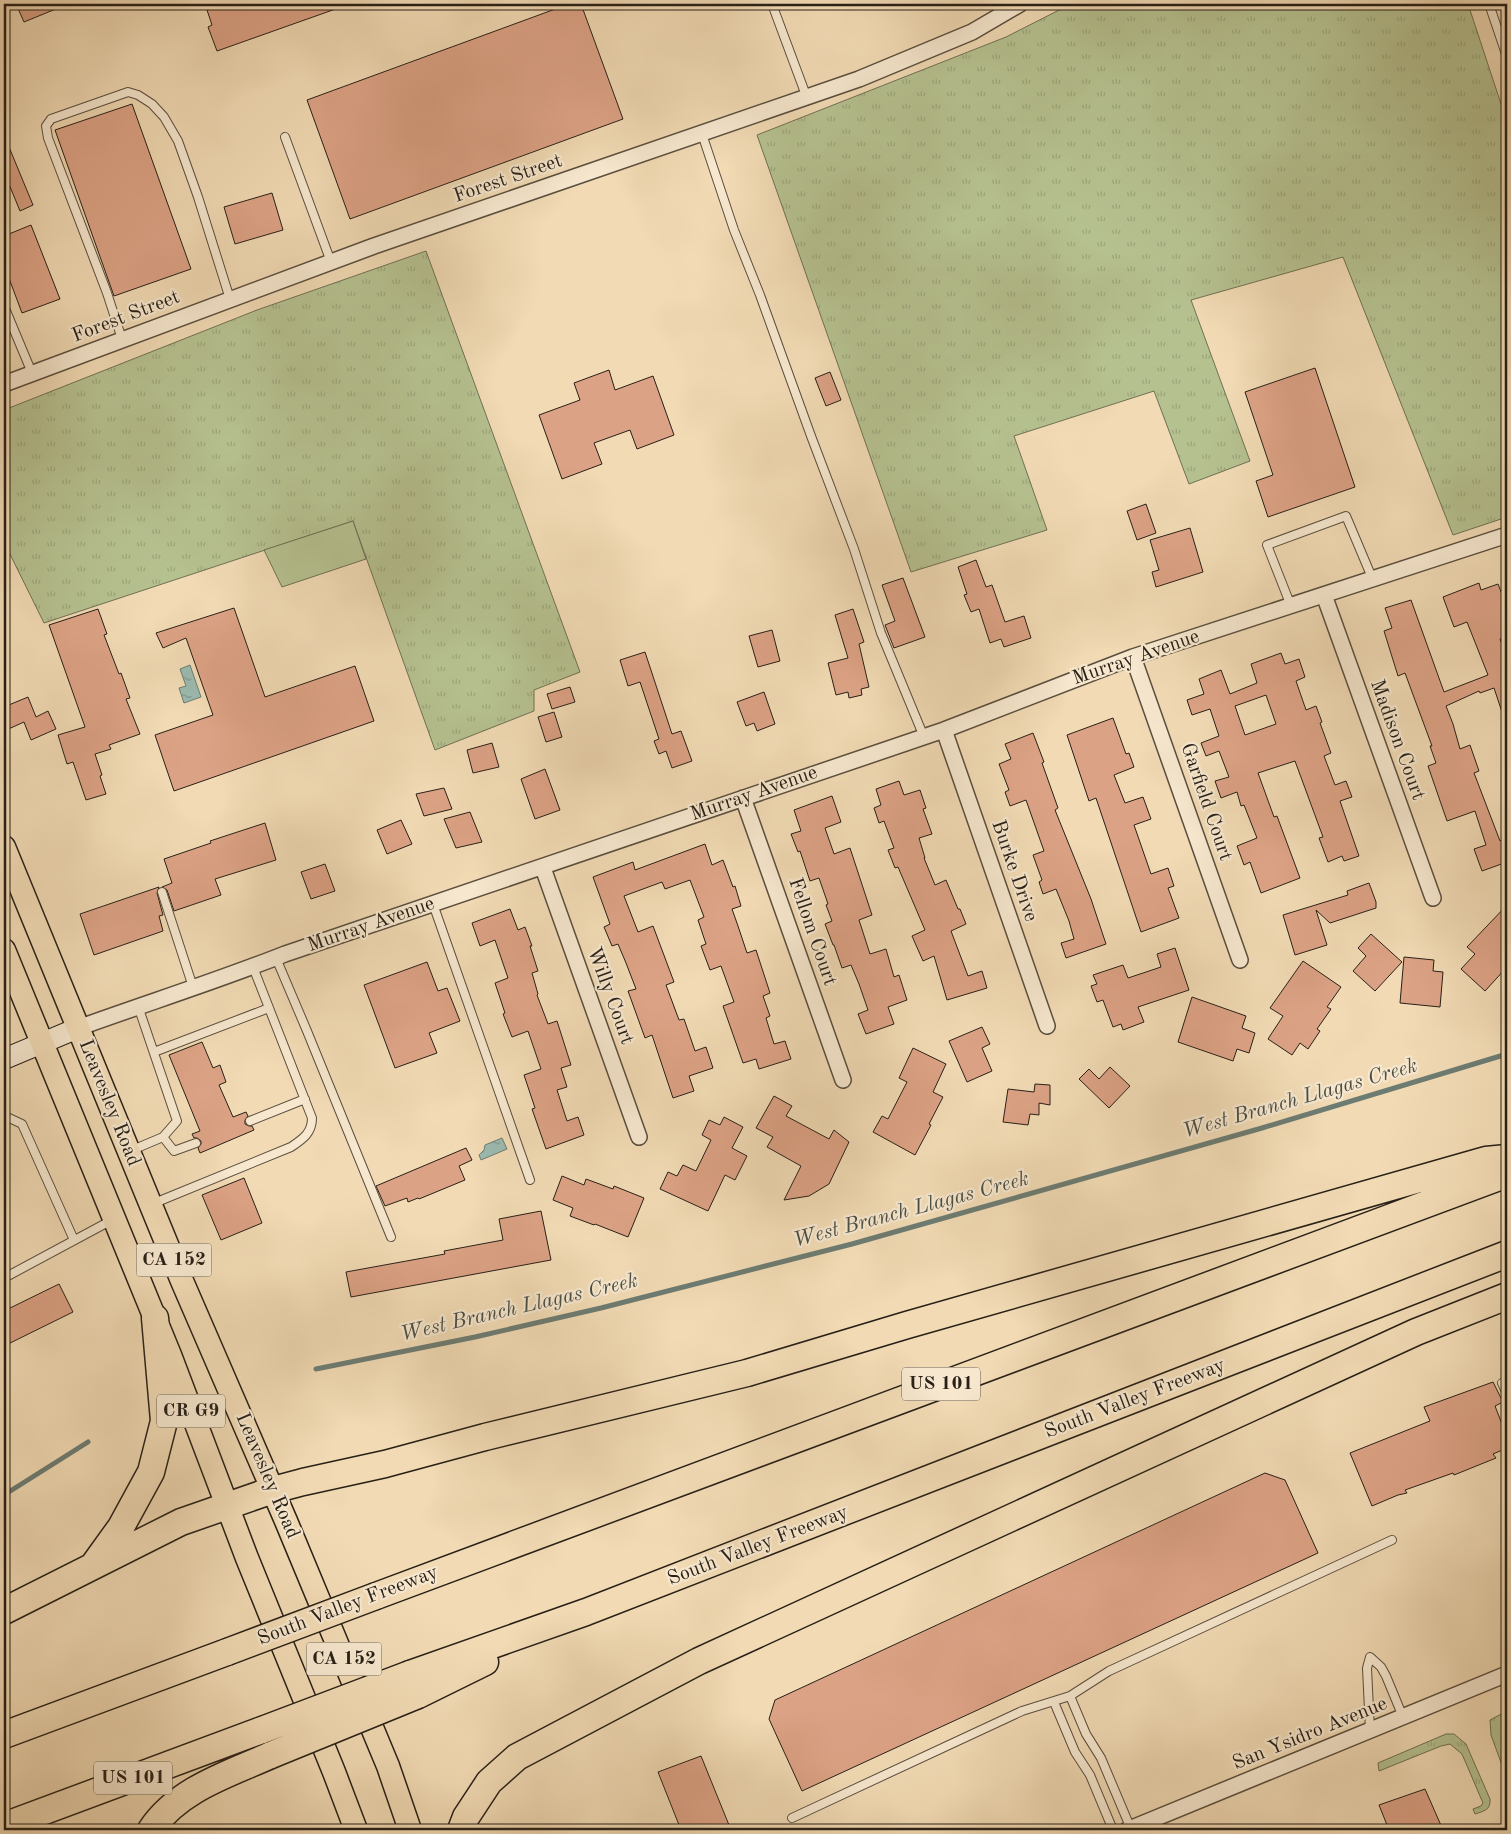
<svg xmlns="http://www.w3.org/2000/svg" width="1511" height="1834" viewBox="0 0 1511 1834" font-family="'Old Standard TT',serif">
  <defs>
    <pattern id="grass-tufts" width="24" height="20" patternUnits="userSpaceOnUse" patternTransform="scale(1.25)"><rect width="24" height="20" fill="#b6c190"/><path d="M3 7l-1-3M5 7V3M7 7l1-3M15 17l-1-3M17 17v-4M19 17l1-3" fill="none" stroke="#9ca67b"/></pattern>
    <pattern id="water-ripples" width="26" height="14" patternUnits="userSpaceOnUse" patternTransform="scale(1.25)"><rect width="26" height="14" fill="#9bbaaf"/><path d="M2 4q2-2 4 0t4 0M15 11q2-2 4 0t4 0" fill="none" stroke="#7e978d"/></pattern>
  </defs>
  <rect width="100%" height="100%" fill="#f1dab4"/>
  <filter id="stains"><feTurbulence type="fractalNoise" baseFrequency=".004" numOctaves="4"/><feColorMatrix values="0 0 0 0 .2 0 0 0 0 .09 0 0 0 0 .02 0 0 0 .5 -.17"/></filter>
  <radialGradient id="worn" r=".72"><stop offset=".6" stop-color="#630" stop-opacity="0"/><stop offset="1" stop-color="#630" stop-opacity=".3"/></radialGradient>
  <path fill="url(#grass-tufts)" stroke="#6f7054" d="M1071,4h397l39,118v395l-54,18 -110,-278 -152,43 59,161 -61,23 -35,-93 -140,45 33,94 -136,42 -154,-437 249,-98z
    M426,251l154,421 -46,18v21l-99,39 -82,-229 -309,102 -40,-81v-132l253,-100z
    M1507,1711v68l-16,-44 -1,-15z
    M1446,1734h8l12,10 24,55c1,11 -6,12 -15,15l-2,-5 8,-3 2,-3 -21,-49 -12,-10 -9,2 -62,25 -1,-8z"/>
  <path fill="#b6c190" stroke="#6f7054" d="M353,521l13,38 -84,28 -18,-37z"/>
  <path fill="url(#water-ripples)" stroke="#6d7c72" d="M190,665l11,32 -17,6 -5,-15 7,-2 -6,-17z
    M502,1138l5,11 -26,11 -2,-5 5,-5 1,-5z"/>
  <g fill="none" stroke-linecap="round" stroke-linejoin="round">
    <path stroke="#6d7c72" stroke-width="5" d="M316,1369l159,-32 126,-29 251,-64 410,-116 245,-74
      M4,1495l84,-53"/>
  </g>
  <path fill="#dca285" stroke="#282017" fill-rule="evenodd" d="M16,4h52l-44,18z
    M205,4h138l1,2 -127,45 -9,-24 4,-2z
    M569,4h12l42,115 -273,100 -43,-119z
    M132,104l59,165 -77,27 -59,-166z
    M4,135l29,70 -13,6 -16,-39z
    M272,193l11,37 -48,14 -11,-37z
    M31,225l29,74 -38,14 -18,-48v-29z
    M1315,368l40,119 -87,30 -12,-36 17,-6 -28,-83z
    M609,370l6,20 38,-14 21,59 -37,14 -7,-19 -36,13 8,21 -40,15 -23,-64 41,-15 -6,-17z
    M830,372l11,28 -15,6 -11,-28z
    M1146,504l10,29 -19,7 -10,-29z
    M1190,528l13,44 -47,15 -4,-15 7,-2 -9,-30z
    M976,560l10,27 6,-2 13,37 19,-6 7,22 -27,9 -3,-8 -11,4 -11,-34 -8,3 -7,-17 3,-1 -9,-27z
    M903,578l22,59 -31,11 -9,-23 10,-4 -13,-36z
    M1479,583l2,7 17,-6 9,23v30l-7,2 7,19v62l-2,1 -11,-33 -14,5 -1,-2 -33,15 7,18 7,25 10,-4 9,26 -5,2 26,68 7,-3v24l-25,9 -8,-22 12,-4 -11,-34 -28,10 -19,-55 8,-3 -6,-17h2l-27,-73 -7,3 -14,-45 8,-3 -7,-20 26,-8 33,92 44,-17 -21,-53 -13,5 -11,-30z
    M234,608l31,89 90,-31 19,55 -200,70 -19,-56 58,-20 -27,-77 -23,10 -7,-15z
    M98,609l9,25 -3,1 15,39 2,-1 9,25 -4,1 14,35 -31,11 2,4 -16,5 7,21 -2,1 6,18 -20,6 -13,-38 -6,2 -9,-29 27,-8 -36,-102z
    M853,609l11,33 -5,2 10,43 -8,2 1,6 -13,3 -1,-6 -12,3 -8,-32 20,-5 -13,-43z
    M772,630l8,31 -22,6 -9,-31z
    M645,652l27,82 9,-3 11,30 -20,7 -6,-17 -7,3 -5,-13 5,-2 -19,-57 -12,4 -8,-26z
    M1281,653l4,11 14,-5 6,18 -9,4 10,29 10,-4 6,16 -2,1 11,30 -7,3 11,29 11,-4 6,16 -12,4 19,55 -15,5 -2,-5 -14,6 -9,-24 4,-1 -28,-76 -37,12 16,44 3,-1 23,62 -39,15 -11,-31 -6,3 -7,-19 20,-8 -13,-33 -3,1 -4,-14 -16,6 -6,-17 14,-4 -10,-26 -13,5 -5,-13 18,-7 -9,-27 -18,6 -5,-15 17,-6 -5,-15 22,-9 9,24 27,-11 -6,-19zM1266,695l10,29 -31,11 -10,-29z
    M570,687l5,15 -23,7 -5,-15z
    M764,692l11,32 -18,7 -3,-8 -8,3 -9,-24z
    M28,697l8,20 12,-6 8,18 -25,11 -7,-18 -20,9v-24z
    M554,712l8,25 -16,5 -8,-25z
    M1113,718l13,36 3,-1 5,14 -20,8 11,28 18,-6 8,22 -17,6 17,49 17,-6 6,18 -6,2 11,30 -38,14 -45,-134 -7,3 -22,-66z
    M1033,733l11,29 -2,1 16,45 -3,2 36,89 15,45 -40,14 -5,-15 13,-4 -5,-18 -13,-32 -13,5 -4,-12 3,-2 -9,-25 11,-4 -18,-51 -16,6 -5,-14 4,-2 -10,-26 12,-5 -6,-15z
    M492,743l7,24 -26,6 -6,-23z
    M545,769l15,41 -25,9 -14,-40z
    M899,781l5,14 16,-5 6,18 -3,1 9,25 -13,4 6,20h-1l11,27 11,-5 12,29h2l6,15 -15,7 17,45 14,-5 5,17 -40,12 -13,-44 -11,5 -11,-25 13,-6 -27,-63 -3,1 -7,-18 6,-2 -10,-27 -5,2 -5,-15 7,-3 -5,-16z
    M444,788l8,21 -28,7 -8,-22z
    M832,796l9,26 -16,6 9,26 16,-6 22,67 -13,5 11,34 16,-5 8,28 5,-2 8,25 -19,7 6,17 -28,10 -8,-20 10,-4 -9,-26 -8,-19 -9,3 -8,-23h-1l-8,-21 7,-3 -6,-16 2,-1 -9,-26 -9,3 -10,-30 -2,1 -7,-18 10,-3 -7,-21z
    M470,812l12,30 -26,6 -12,-29z
    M401,820l11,24 -25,10 -10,-24z
    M265,823l11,37 -61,19 6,16 -47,16 -7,-21 -5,-3 10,-4 -8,-24 47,-16 -1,-2z
    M705,844l7,21 11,-5 10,27 2,-1 6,20 -9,3 6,17 9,27 9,-3 14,43 -7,3 7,20 -4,2 8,26 11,-3 6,18 -32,10 -3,-10 -13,4 -20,-57 11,-4 -13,-36 -11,4 -9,-24 5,-2 -8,-24 6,-3 -14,-37 -25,9 -3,-7 -38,14 14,36 15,-6 21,56 -8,3 13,35 5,-1 11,32 11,-4 7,21 -24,8 5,15 -21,7 -21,-63 -7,3 -17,-47 8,-2 -10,-26 -8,-19 -6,2 -8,-19 6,-3 -17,-47 40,-15 2,8z
    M325,864l10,27 -24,8 -10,-27z
    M1369,883l7,19v6l-46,15 -14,-13 11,35 -32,10 -12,-40 65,-20 -1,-4z
    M159,887l-2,6 6,22 -4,1 4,15 -69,24 -14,-41z
    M1507,905v62l-22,24 -24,-22 14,-15 -8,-7z
    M510,909l8,21 7,-3 7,19h-2l8,25 -6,2 6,21 -1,1 11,29 9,-3 14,44 -10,3 6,19 -10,3 10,31 11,-4 6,18 -38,14 -14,-40 3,-1 -11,-33 17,-6 -13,-38 -16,6 -9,-23 2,-1 -10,-30 13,-5 -13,-38 -15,6 -8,-23z
    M1371,934l31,28 -27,29 -22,-20 13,-15 -8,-8z
    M1175,948l14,42 -51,17 6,15 -21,8 -2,-6 -8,3 -10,-27 -6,2 -6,-16 6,-2 -4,-9 30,-10 5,13 33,-11 -4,-13z
    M1404,957l30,3 -1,11 10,1 -3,35 -40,-4z
    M1303,961l38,26 -14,20 4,2 -14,20 3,2 -12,18 -8,-6 -8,12 -24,-16 15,-23 -13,-8z
    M427,962l11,29 9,-3 13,33 -31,12 8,20 -42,15 -31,-83z
    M1192,997l54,19 -4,12 13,5 -6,20 -12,-4 -4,12 -55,-19z
    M982,1027l8,17 -8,4 10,23 -25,11 -18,-41z
    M202,1042l11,26 7,-3 6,17 -7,3 14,32 13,-5 2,4 -3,4v4l4,2h3l2,4 -54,23 -2,-5 3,-4v-3l-4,-3h-3l-2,-4 8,-3 -31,-76z
    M913,1048l33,16 -13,28 10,5 -14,27 2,1 -16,30 -42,-23 9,-16 6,3 19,-37 -8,-4z
    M1110,1067l20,19 -21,22 -30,-29 10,-10 10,10z
    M1035,1084l15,1v20l-11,-2v12l-9,-1 -2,11 -25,-3 5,-33 26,3z
    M774,1096l18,10 -6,10 43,23 5,-9 15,12 -20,42 -20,12 -25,4 17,-34 -34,-19 6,-10 -17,-9z
    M724,1117l19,10 -11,21 15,8 -12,24 -10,-5 -17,36 -48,-22 8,-17 9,4 6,-11 13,6 15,-31 -9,-5 7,-15 11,5z
    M466,1148l6,12 -13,6 6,14 -46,19 -1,-1 -10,4 -1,-4 -22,8 -9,-20z
    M562,1176l22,9 2,-6 27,10 1,-3 30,12 -16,39 -33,-13 -1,1 -24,-9 3,-8 -20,-8z
    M244,1178l18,45 -41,17 -19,-45z
    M541,1211l10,49 -200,37 -5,-25 99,-18 -1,-3 59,-11 -4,-21z
    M59,1284l14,28 -69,34v-35z
    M1493,1382l10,20 -8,4 12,31v11l-14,6 3,4 -42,17 -1,-2 -48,17 2,3 -9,2 -26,11 -22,-53 80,-32 -6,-14z
    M1265,1473l20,7 33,73 -516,238 -33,-72 6,-19z
    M701,1756l30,74h-50l-23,-58z
    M1425,1789l18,41h-54l-10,-25z"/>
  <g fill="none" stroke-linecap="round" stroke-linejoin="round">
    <defs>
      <path id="lane" d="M772,4l35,94
        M1489,4l18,53
        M702,134l32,96 26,65 51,141 43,113 27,84 43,104
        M285,137l46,125
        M4,306l28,67
        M122,339l-15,-46 -59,-155 -2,-12 5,-7 77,-27 10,3 14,9 12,13 14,24 20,56 32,102
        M1291,606l-24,-61 79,-29 27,64
        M162,892l31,95
        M433,904l97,276
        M276,958l31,73 84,206
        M154,1052l115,-44
        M4,1118l3,-1 15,7 52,116
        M250,1121l55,-22
        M163,1137l11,14 22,-8
        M130,1151l33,-14 14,-16 -39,-115
        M152,1204l139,-57c12,-8 21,-14 21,-29l-59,-151
        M4,1278l108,-58
        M1502,1383l5,11
        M1070,1696l16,38 15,24 30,71
        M1054,1702l21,50 15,23 23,55
        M1370,1730l-3,-62 3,-11 11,10 5,9 17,41
        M792,1818l230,-107 48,-15 39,-25 283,-131"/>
      <path id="street" d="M4,384l370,-138 485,-167 113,-47 48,-28
        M1324,595l109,303
        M1133,657l107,303
        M944,730l103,296
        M743,798l100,282
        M543,868l96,269
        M78,1028c69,-25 139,-47 207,-74l659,-224 189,-73 374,-122
        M1127,1830l380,-156"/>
      <path id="secondary" d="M4,1059l74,-31"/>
      <path id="primary" d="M4,847l178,434 104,240 102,245 22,64
        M4,950l166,405 77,203 87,214 22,58"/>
      <path id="highway" d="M95,1563l26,-36 30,-55 13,-51 -9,-103
        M376,1596l1131,-422
        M4,1611l177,-89 92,-32 30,-8 82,-18 100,-27 262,-64 160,-48 579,-165 21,-2
        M410,1674l176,-62 921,-358
        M418,1695l67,-33
        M4,1735l223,-83
        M4,1826l258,-96
        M151,1830c27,-41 78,-56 120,-75
        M461,1830l5,-13 23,-35 28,-25 182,-96 717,-329 91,-36"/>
    </defs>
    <use href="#lane" stroke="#5a4e3e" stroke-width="10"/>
    <use href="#street" stroke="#5a4e3e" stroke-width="18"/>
    <use href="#secondary" stroke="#282017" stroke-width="22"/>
    <use href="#primary" stroke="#282017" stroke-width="25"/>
    <use href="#highway" stroke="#282017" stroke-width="29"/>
    <use href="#lane" stroke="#f6e7ce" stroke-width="8"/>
    <use href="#street" stroke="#f6e7ce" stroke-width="15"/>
    <use href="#secondary" stroke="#f6e7ce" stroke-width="20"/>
    <use href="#primary" stroke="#f1dab4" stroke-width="22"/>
    <use href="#highway" stroke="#f1dab4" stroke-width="26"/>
    <defs>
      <path id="highway-bridge" d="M227,1652l149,-56
        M262,1730l148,-56
        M271,1755l147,-60"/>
    </defs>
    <use href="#highway-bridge" stroke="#282017" stroke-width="29" stroke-linecap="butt"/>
    <use href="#highway-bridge" stroke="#f1dab4" stroke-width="26"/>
  </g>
  <g text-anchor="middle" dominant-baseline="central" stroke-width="4.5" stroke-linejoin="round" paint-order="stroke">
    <g fill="#f6e7ce" stroke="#665c4e" stroke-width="1">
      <rect x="136.5" y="1243.5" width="75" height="33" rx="4"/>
      <rect x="902" y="1367.5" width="78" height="33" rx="4"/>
      <rect x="157" y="1394.5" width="68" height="33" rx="4"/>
      <rect x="306.5" y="1642.5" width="75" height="33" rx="4"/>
      <rect x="94" y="1761.5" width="78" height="33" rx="4"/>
    </g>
    <g font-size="19" font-weight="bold" fill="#282017">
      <text x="174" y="1260">CA 152</text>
      <text x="941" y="1384">US 101</text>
      <text x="191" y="1411">CR G9</text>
      <text x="344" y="1659">CA 152</text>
      <text x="133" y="1778">US 101</text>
    </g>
    <g font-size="20" fill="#282017" stroke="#f6e7ce">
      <text transform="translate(508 179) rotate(-19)">Forest Street</text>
      <text transform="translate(126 317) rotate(-21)">Forest Street</text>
      <text transform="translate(1136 658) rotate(-19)">Murray Avenue</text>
      <text transform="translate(1397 740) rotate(70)">Madison Court</text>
      <text transform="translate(754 794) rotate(-19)">Murray Avenue</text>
      <text transform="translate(1206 802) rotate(71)">Garfield Court</text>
      <text transform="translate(1014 871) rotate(71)">Burke Drive</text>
      <text transform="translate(371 925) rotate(-19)">Murray Avenue</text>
      <text transform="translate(812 932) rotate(71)">Fellom Court</text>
      <text transform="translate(610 996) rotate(70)">Willy Court</text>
      <text transform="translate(109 1103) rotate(68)">Leavesley Road</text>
      <text transform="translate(1135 1399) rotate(-21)">South Valley Freeway</text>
      <text transform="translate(267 1476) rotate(67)">Leavesley Road</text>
      <text transform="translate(758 1546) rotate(-21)">South Valley Freeway</text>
      <text transform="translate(348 1606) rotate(-21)">South Valley Freeway</text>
      <text transform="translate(1310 1734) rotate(-22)">San Ysidro Avenue</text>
    </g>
    <g font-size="21" font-style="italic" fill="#4a4e45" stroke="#f6e7ce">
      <text transform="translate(1300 1099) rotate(-16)">West Branch Llagas Creek</text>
      <text transform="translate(911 1210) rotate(-15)">West Branch Llagas Creek</text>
      <text transform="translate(519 1308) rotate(-13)">West Branch Llagas Creek</text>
    </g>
  </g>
  <rect width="1511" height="1834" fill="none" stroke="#f1dab4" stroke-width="20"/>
  <rect x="5" y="5" width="1501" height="1824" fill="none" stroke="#282017" stroke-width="2.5"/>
  <rect x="10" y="10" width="1491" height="1814" fill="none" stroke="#282017"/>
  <rect width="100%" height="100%" filter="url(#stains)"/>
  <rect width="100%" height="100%" fill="url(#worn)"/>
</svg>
